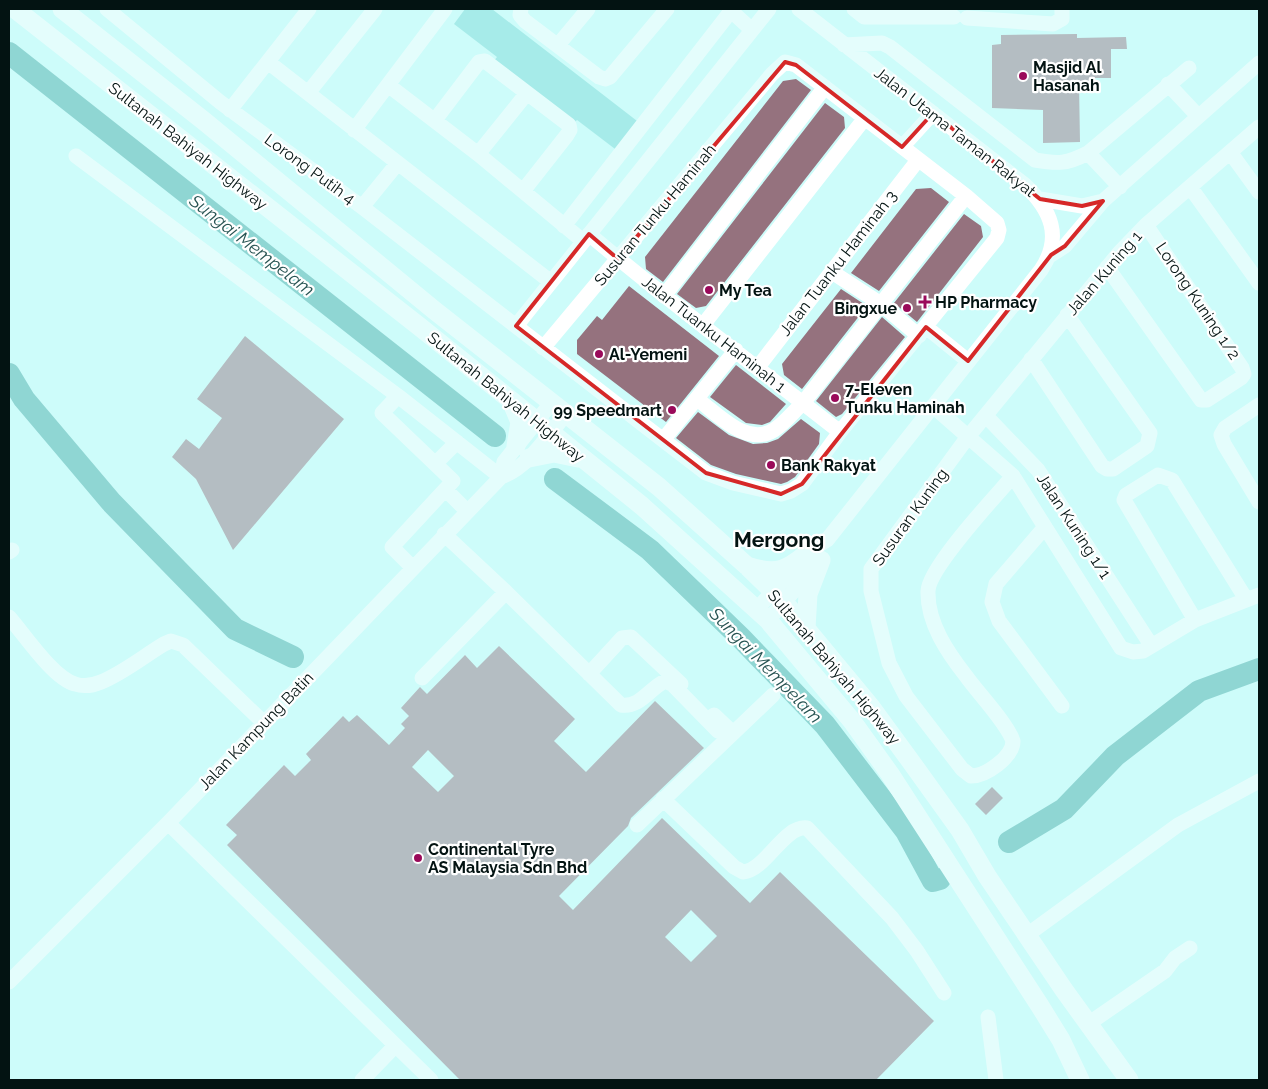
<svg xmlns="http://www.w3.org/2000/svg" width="1268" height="1089" viewBox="0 0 1268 1089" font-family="Raleway,sans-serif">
  <rect width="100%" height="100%" fill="#cdfcfa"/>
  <path fill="#77d8d5" d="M465,9h27l149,115 -22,28 -42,-32 -4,4 -80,-62 4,-5 -43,-33z"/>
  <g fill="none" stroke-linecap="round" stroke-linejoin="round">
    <path stroke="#44a8a5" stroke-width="22" d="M9,53l486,383
      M9,374l15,25 88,104 123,126 58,28
      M555,479l95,71 91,88 84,87 81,106 27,50 7,-2
      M1009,842l55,-33 51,-53 84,-65 60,-22"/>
  </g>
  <path fill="#95727e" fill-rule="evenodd" d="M1077,34v4l49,-1 1,12h-16v29h-18v5l-14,1 1,58 -37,1v-33l-51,-2v-63l9,-1v-9z
    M796,79l15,11 -148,192 -17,-13 -1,-12 138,-176z
    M825,103l19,14 1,11 -139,178 -10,2 -19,-14z
    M931,188l18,14 -70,89 -28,-18 65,-84z
    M964,214l17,12 2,11 -66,85 -23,-19z
    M629,286l90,70 -53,66 -89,-68v-14l20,-24 5,4z
    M841,289l26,17 -65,83 -18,-14 -2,-11z
    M882,317l23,20 -63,77 -6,3 -20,-16z
    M245,336l99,83 -111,131 -37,-71 -24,-22 14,-18 13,10 23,-31 -25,-19z
    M736,365l50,39 -16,18 -8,3 -16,-2 -36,-26z
    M698,412l31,23 24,9 14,-1 11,-4 23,-20 19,14 -1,11 -24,33 -8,5 -6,2 -45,-10 -25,-9 -35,-27z
    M499,646l76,73 -21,22 32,31 69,-71 49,47 -73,70 -3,8 -69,70 14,14 89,-92 88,85 30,-31 154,149 -58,59h-416l-233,-235 10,-10 -11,-10 58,-60 11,11 16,-16 -5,-6 37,-38 6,6 8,-7 32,30 16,-17 -4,-4 8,-8 -8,-8 19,-21 7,7 38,-39 12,13zM428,750l26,26 -16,16 -26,-25zM691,910l26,26 -26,26 -26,-25z
    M992,787l11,11 -17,17 -11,-11z"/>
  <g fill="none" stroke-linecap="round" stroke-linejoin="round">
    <path stroke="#fff" stroke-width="15" d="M107,9l113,93 142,105 301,233 43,33 27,10 48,11 10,-3 11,-7 38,-52 157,-194 2,-8 -2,-7 -31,-27 -170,-131 -11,-3 -13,12 -229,274
      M521,9l-1,6 5,6 74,56 6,2 5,-2 57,-68
      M729,9l23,21
      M854,9l10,8h90
      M967,18l86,6 9,-5v-10
      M558,45l30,-36
      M844,45l38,-2 8,4 145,113c23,4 32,4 53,-7l101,-85
      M268,62l283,220
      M1168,84l30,32
      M388,85l90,69 105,87
      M308,93l67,-84
      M230,110l79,-101
      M435,120l44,-58 6,-1 84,64 1,5 -3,5 -44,56
      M354,130l91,-121
      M902,147l31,-34
      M1230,152l29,40
      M1088,153l32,34
      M478,154l49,-61
      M76,156l322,240 103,81
      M1190,187l69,96
      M1040,199l42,7 21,-5
      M362,207l35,-43
      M564,226l167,-215
      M589,234c81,69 167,132 251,198
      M1051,255l14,-9 38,-45 156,-138
      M1107,267l94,133h6l34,-22 3,-4 -2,-6 -96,-143
      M832,272l49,32 38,32
      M664,296l161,-209
      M703,325l162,-207
      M516,326l253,-317
      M926,327l42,34
      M1031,359l71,107 5,3h6l34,-23 3,-13 -83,-118
      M758,367l160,-207
      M398,396l-16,17 71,68 -61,66 20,20
      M697,399c21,15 49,48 77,31 11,-7 20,-19 29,-27l163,-207
      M1259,405l-34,23 -4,7 3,9 35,58
      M933,406l80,70 108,172 12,4 10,-1 52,-31 64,-25
      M986,416l52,54 113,175
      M663,440l73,-90
      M436,463l21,-21
      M1013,476c-18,21 -84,91 -85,115 -1,32 20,62 38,85 12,17 41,47 47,65 0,16 -27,35 -42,35l-9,-7 -56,-73 -17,-33 -18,-72v-22l96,-131 152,-185 27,-28 113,-98
      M501,477l3,-15 48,-60
      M446,490l21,21
      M1045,527l-49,57 -4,18 7,19 63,85
      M9,552l3,-2
      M506,592l115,113c19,3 29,-17 44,-24l7,3 46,47
      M756,610l55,-60 16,-10 214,-270c22,-33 10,-60 -16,-85l-226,-176
      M9,617c15,17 44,61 66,67 9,3 19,1 26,-2 22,-9 43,-26 63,-38l7,-3 12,4 81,78
      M768,620l48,-54
      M1195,620l-71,-120 2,-5 32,-20 14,5 74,119
      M589,674l33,-36 9,-1 50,47
      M422,678l84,-86 -62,-58
      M714,715l19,18
      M663,799l71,68 9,5c23,-2 41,-47 64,-44l85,90 25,33 27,42
      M168,823l263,257
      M637,825l136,-130
      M1027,935l151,-110 81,-44
      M9,982l159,-159 333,-346c28,-10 46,-41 65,-63
      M988,1017l8,63
      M1088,1024l77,-53 10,-13 15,-10
      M362,1080l33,-34"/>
    <path stroke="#fff" stroke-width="19" d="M15,9l405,318 222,179 126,114 84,101 38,53 150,232 21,34 19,40
      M62,9l142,112 230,189 225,177 88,79 37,36 87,105 38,52 51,71 27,46 77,114 65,90
      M512,403l8,19 -4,24
      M529,458l25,-5 24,5
      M747,566c30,10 41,4 64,-16
      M806,628l2,-34 13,-34"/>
  </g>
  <path d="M0 0H1268V1089H0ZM785,62l11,3 106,82 31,-34 107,86 42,7 21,-5 -38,45 -14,9 -83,106 -42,-34 -124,157 -21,10 -75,-21 -190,-147 73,-92 29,25z" fill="#cdfcfa" fill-opacity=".55" fill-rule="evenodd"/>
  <path fill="none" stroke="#d62828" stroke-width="4" stroke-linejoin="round" d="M785,62l11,3 106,82 31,-34 107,86 42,7 21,-5 -38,45 -14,9 -83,106 -42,-34 -124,157 -21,10 -75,-21 -190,-147 73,-92 29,25z"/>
  <g fill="#9a0a5a" stroke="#fff" stroke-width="2">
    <circle cx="1023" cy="76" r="5"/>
    <circle cx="709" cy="290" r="5"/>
    <path d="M922.5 294.5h5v5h5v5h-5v5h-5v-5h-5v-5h5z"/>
    <circle cx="907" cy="308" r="5"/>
    <circle cx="599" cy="354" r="5"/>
    <circle cx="835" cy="398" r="5"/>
    <circle cx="672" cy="410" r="5"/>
    <circle cx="771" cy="465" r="5"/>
    <circle cx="418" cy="858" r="5"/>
  </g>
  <g text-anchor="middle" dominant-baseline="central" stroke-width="4.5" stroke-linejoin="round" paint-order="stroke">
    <g font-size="16" font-weight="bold" fill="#031312" stroke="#fff" text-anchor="start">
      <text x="1033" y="67">Masjid Al<tspan x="1033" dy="18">Hasanah</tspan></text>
      <text x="719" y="290">My Tea</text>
      <text x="935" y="302">HP Pharmacy</text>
      <text x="897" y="308" text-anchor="end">Bingxue</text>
      <text x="609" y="354">Al-Yemeni</text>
      <text x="845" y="389">7-Eleven<tspan x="845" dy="18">Tunku Haminah</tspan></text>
      <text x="662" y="410" text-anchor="end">99 Speedmart</text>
      <text x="781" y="465">Bank Rakyat</text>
      <text x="428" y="849">Continental Tyre<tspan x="428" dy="18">AS Malaysia Sdn Bhd</tspan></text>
    </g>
    <g font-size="16" fill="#031312" stroke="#fff">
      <text transform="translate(955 132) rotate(38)">Jalan Utama Taman Rakyat</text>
      <text transform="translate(188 146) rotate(38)">Sultanah Bahiyah Highway</text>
      <text transform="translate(310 169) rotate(36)">Lorong Putih 4</text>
      <text transform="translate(655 215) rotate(-50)">Susuran Tunku Haminah</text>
      <text transform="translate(838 263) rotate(-52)">Jalan Tuanku Haminah 3</text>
      <text transform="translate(1104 273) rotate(-49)">Jalan Kuning 1</text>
      <text transform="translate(1198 301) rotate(56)">Lorong Kuning 1/2</text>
      <text transform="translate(714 334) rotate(38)">Jalan Tuanku Haminah 1</text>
      <text transform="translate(506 397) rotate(39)">Sultanah Bahiyah Highway</text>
      <text transform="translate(910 517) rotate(-54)">Susuran Kuning</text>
      <text transform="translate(1074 526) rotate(57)">Jalan Kuning 1/1</text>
      <text transform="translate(834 667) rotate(50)">Sultanah Bahiyah Highway</text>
      <text transform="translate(256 731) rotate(-46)">Jalan Kampung Batin</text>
    </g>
    <g font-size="18" font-style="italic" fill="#285453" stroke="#fff">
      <text transform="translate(252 245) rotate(38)">Sungai Mempelam</text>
      <text transform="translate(766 665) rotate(46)">Sungai Mempelam</text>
    </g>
    <g font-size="21" font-weight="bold" fill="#031312" stroke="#fff">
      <text x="779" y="539">Mergong</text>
    </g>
  </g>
  <rect width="1268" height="1089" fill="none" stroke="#031312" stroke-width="20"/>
</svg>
